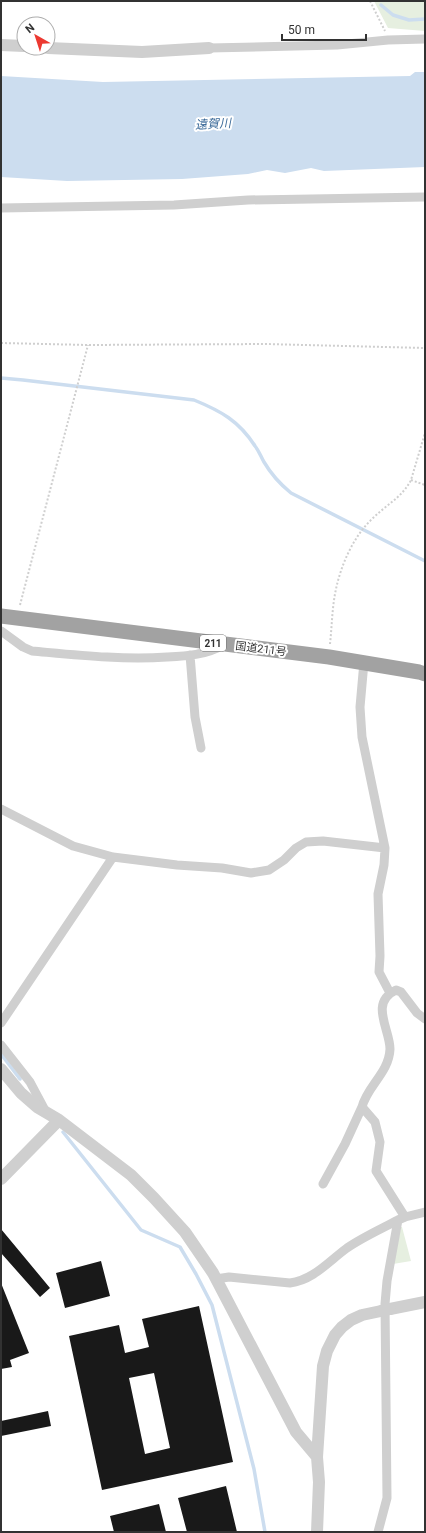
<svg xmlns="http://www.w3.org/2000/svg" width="426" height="1533" viewBox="0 0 426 1533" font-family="Roboto,'Noto Sans JP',sans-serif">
  <rect width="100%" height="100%" fill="#fff"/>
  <path fill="#e6efe0" d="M374,1h51v30l-37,-3z
    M401,1227h1l9,34 -18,3z"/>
  <path fill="#ccddef" d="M415,72h10v95l-101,4 -13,-3 -26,5 -18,-3 -19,4 -66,5 -115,2 -66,-4v-101l102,6 307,-6z"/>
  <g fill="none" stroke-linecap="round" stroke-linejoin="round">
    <path stroke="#ccddef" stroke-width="3.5" d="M381,5l12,10 16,5 16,-1
      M1,378l22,2 171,20c27,11 45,21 61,46 4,5 6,11 9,16 7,12 16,22 27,31l134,68
      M1,1054l19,25
      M63,1132l78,98 39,17 16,27 16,31 42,164 11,63"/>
  </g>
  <path fill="#191919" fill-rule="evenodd" d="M1,1229l49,59 -10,9 -39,-44z
    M101,1261l9,35 -45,12 -9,-35z
    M1,1283l28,70 -19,7 2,7 -11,2z
    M199,1306l34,156 -131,28 -33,-154 50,-11 6,28 24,-6 -7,-28zM154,1373l16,75 -25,6 -16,-76z
    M48,1411l3,15 -50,10v-15z
    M226,1486l11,46h-50l-9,-34z
    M159,1504l7,28h-52l-4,-16z"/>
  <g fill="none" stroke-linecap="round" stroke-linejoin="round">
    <path stroke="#cfcfcf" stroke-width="2" stroke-dasharray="2 2" stroke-linecap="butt" d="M370,1l15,30
      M1,343l87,2 178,-1 159,4
      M411,480l14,5
      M20,605l68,-260
      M330,644c2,-18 2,-37 6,-55 5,-24 17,-51 34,-68 14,-15 32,-23 41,-41l14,-47"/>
    <path stroke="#cfcfcf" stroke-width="9" d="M209,48l128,-3 51,-5 37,-1
      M1,208l173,-3 74,-5 177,-3
      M1,631l22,16 9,4c45,4 90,9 135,6 19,-1 39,-2 56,-12
      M190,655l5,62 6,31
      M364,662l-4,45 2,30 23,111 -1,17 -6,29 2,62 -1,16 11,21
      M1,809l72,37 40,11 64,8 45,3 29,5 18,-3 15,-10 12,-12 10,-6 17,-1 62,7
      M1,1023l112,-166
      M1,1045l29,37 16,30
      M323,1184l22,-40 17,-37
      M405,1217l20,-5
      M216,1279l13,-2 61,6c23,-3 38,-21 57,-35 16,-11 34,-19 51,-28
      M378,1532l9,-34 -2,-194 2,-23 11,-61 7,-3 -29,-46 4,-29 -5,-20 -13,-15c5,-21 27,-34 28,-58 0,-20 -21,-46 6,-59l5,2 16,21 8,6"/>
    <path stroke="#cfcfcf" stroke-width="12" d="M1,45l23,1
      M48,48l94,4 67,-4
      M1,1069l20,24 16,14 22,13 72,55 23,23 31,34 28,41 83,159 21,25
      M1,1179l58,-59
      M390,1309l35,-7
      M317,1532l2,-50 -2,-25 6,-91 4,-15 8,-16 7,-8 9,-7 11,-5 19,-4"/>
    <path stroke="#a2a2a2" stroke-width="15" d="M1,616l328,41 90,15 6,2"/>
    <path stroke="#cfcfcf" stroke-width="12" d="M381,1311l9,-2"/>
  </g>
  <g text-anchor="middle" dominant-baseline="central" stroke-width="4" stroke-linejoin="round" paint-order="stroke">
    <rect fill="#fff" stroke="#707070" stroke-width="1" x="200" y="635" width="26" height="16" rx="3"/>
    <g font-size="10" font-weight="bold" fill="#323232">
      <text x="213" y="643">211</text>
    </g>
    <g font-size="11" fill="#323232" stroke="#fff">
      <text transform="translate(261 649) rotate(7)">国道211号</text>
    </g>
    <g font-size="12" font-style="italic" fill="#3b6a99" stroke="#fff">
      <text transform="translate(213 124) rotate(-3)">遠賀川</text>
    </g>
  </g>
  <rect width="426" height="1533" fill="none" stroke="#323232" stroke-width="4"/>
  <g transform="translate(36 36) rotate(321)"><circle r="19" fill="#ffffff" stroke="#adadad"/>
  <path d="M0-3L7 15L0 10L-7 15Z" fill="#ec3931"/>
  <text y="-6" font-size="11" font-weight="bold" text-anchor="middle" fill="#323232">N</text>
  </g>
  <path d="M282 34v6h84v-6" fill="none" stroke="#323232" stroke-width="2"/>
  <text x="288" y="34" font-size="12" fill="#323232" stroke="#ffffff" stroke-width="3" paint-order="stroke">50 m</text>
</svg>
